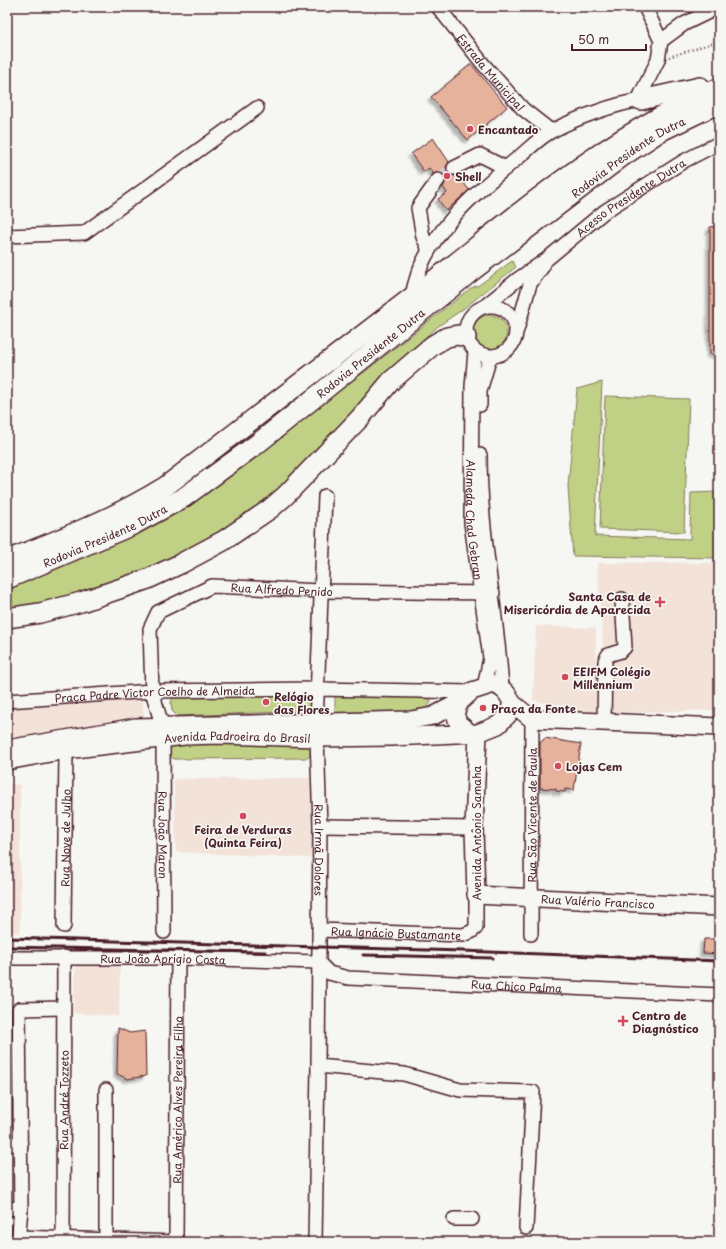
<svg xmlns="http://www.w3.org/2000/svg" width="726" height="1249" viewBox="0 0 726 1249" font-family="'Playpen Sans',sans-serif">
  <defs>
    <filter id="shadow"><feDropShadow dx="-3.5" dy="3.5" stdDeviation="1" flood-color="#0004"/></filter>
  </defs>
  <rect width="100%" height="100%" fill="#f6f6f2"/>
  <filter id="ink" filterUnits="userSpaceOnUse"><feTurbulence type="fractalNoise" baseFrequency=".025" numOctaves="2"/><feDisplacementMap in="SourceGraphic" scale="8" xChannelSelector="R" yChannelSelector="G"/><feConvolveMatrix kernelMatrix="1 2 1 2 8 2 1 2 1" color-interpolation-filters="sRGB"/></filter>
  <g filter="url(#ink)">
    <path fill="#f2e2d8" d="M597,563h122v147l-119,3 3,-71z
      M536,626l60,2v84l-32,-3 -31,-9z
      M142,695l2,22 -137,23v-33z
      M310,778l3,80 -137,-6 -2,-73z
      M7,784l13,1v148l-13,-1z
      M120,962l-1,54 -46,-3 3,-50z"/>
    <path fill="#c0d186" stroke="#857858" d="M512,261l4,6 -53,42 -26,18 -28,25 -19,18 -64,74 -79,78 -113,58 -127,33v-24l178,-82 14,-8 75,-62 93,-67 104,-82 8,-3z
      M473 332a17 17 0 1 1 34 0a17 17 0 1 1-34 0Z
      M602,382l-7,154 95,3 1,-46 28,-1v66l-146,-2 -5,-70 9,-97z
      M605,396l84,3 -5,133 -84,-3z
      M304,693l6,4v10l-3,4 -130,5 -5,-5 -1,-9 3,-6z
      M335,694l94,2 2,6 -5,7 -6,3 -85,3z
      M180,741l129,5 3,9 -5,3 -133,1 -6,-5v-11z"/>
    <path fill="#e7b29b" stroke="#4a1f2b" filter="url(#shadow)" d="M471,64l36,43 -39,33 -37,-43z
      M433,138l16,24 -3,5 1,5 6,4 5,-1 11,15 -23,21 -8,-12 9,-6 -4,-6 3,-6 -1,-5 -6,-4 -6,2 -4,-6 -5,4 -13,-18z
      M719,226v129l-9,-1v-127z
      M545,738l36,6 -7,46 -9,-1v3l-9,-1v-2l-16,-1v-45z
      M704,939h15v15l-16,-1z
      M118,1028l12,5 15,-2 1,45 -18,3 -11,-5z"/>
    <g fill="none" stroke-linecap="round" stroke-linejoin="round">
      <path stroke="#d4cbca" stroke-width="13" stroke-dasharray="13 6" stroke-linecap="butt" d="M438,180l16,-12"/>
      <defs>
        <g id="minor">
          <path id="s1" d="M438,7l45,57 40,45 28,22"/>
          <path d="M661,41l23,-17 35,-17"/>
          <path d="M454,168l26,-13 26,13"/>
          <path d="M7,236l77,-3 173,-125"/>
          <path d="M429,250l-6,-13 -5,-29 20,-28"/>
          <path d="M412,297c9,-60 63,-104 107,-140 10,-8 21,-20 33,-26 24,-13 63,-27 89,-31v-6l17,-34 3,-19 -16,-34"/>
          <circle cx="491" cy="331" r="25"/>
          <path id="s2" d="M485,306l33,-27 29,-20 58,-48 79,-50 35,-18"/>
          <path d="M517,330l13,-46 13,-18"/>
          <path id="s3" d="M475,351l-3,36 -1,136 19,135 -6,29"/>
          <path d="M480,405v-14l10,-34"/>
          <path d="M480,455c0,78 17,155 22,233"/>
          <path id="s4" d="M7,701l145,-10 166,-2 153,3"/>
          <path d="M316,723l9,-227"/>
          <path d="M604,723l1,-62 3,-6 13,-4 4,-4 -3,-48"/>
          <path id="s5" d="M162,725l-10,-34 -2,-62 8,-17 54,-26 109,5 172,2"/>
          <path id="s6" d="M163,738l1,194"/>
          <path id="s7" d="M317,738l3,88 -2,240 86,8 56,16 73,2 -7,136"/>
          <path d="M320,826l154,2"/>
          <path id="s8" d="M64,926l2,-176"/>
          <path id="s9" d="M319,930l144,5 8,-3 5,-4v-33"/>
          <path id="s10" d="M531,934l1,-215"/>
          <path id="s11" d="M7,958h171l140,4"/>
          <path id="s12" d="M318,962l11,11 19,5 371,17"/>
          <path d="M106,1090v152"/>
          <path d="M7,1143l14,2"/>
          <path d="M7,1208l14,1"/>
          <path d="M454,1219h18"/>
          <path d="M18,1237l158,5"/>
          <path d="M18,1242l3,-33 -2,-200 44,-1"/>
          <path id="s13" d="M63,1242l1,-285"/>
          <path id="s14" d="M176,1242l2,-284"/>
          <path d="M315,1242l3,-176"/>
        </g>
        <g id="major">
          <path d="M512,703l20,16 187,8"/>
          <path id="s15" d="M478,733l-4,95 2,67 243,12"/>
          <path d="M7,749l129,-22 275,-7 22,-4 27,-14"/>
          <path id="s16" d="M7,761l59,-11 119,-14 34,-1 98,3 74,-1 87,-4 20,-8 10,-10 4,-12c-4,-10 -8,-14 -18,-19l-22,7 -12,11 -5,11 3,10 11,9"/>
        </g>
        <g id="highway">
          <path d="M641,100l59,-13"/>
          <path d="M7,560c55,-21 109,-43 159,-74 91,-70 182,-139 272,-209 90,-71 174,-144 281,-189"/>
          <path id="s17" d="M7,579l126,-54 50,-27 74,-54 215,-173 151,-115 36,-24 60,-29"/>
          <path d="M7,618l33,-5 41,-11 67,-23 32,-15 43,-23 47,-32 15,-13 75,-78 31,-37 42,-36 14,-8 11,-2 8,2"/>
        </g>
      </defs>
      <use href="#minor" stroke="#4a1f2b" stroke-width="16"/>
      <use href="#major" stroke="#4a1f2b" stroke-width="20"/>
      <use href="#highway" stroke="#4a1f2b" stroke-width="22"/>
      <path stroke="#4a1f2b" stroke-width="2" stroke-dasharray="1 3" stroke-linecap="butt" d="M669,57l50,-16"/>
      <use href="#minor" stroke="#f6f6f2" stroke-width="13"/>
      <use href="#major" stroke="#f6f6f2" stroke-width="17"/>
      <use href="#highway" stroke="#f6f6f2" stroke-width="19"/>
      <path stroke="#4a1f2b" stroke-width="3" d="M7,938l456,13 256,10
        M7,947l258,5
        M363,955l130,3"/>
    </g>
  </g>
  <g fill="#d1495b" stroke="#f6f6f2" stroke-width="1.5">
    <circle cx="470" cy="129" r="4"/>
    <circle cx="447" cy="176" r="4"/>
    <path d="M658 596h4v4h4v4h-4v4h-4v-4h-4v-4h4z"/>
    <circle cx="565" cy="677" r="4"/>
    <circle cx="266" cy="702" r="4"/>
    <circle cx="483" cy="708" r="4"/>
    <circle cx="558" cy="766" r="4"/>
    <circle cx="243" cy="816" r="4"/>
    <path d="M621 1015h4v4h4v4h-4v4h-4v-4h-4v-4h4z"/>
  </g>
  <g text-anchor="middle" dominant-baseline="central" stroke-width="3.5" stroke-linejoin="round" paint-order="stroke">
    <g font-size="11" fill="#4a1f2b" stroke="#f6f6f2">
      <text stroke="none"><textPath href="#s1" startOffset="84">Estrada Municipal</textPath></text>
      <text stroke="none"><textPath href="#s17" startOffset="755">Rodovia Presidente Dutra</textPath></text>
      <text stroke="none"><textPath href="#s2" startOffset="182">Acesso Presidente Dutra</textPath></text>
      <text stroke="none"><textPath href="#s17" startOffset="431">Rodovia Presidente Dutra</textPath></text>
      <text stroke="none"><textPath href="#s3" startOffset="169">Alameda Chad Gebran</textPath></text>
      <text stroke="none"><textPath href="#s17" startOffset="107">Rodovia Presidente Dutra</textPath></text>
      <text stroke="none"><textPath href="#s5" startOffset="246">Rua Alfredo Penido</textPath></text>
      <text stroke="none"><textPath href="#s4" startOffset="148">Praça Padre Victor Coelho de Almeida</textPath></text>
      <text stroke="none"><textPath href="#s16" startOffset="232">Avenida Padroeira do Brasil</textPath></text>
      <text stroke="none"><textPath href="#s10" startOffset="119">Rua São Vicente de Paula</textPath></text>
      <text transform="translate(476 833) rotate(-90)">Avenida Antônio Samaha</text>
      <text stroke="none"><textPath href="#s6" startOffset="97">Rua João Maron</textPath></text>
      <text stroke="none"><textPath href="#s8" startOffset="88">Rua Nove de Julho</textPath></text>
      <text stroke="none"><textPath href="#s7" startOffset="112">Rua Irmã Dolores</textPath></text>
      <text stroke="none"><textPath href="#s15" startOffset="284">Rua Valério Francisco</textPath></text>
      <text stroke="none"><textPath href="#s9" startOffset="77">Rua Ignácio Bustamante</textPath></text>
      <text stroke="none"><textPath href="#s11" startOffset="156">Rua João Aprígio Costa</textPath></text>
      <text stroke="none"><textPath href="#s12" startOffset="204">Rua Chico Palma</textPath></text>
      <text stroke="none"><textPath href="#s13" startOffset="142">Rua André Tozzeto</textPath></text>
      <text stroke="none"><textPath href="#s14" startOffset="142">Rua Américo Alves Pereira Filho</textPath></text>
    </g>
    <g font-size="11" font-weight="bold" fill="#4a1f2b" stroke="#f6f6f2" text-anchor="start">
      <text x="478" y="129">Encantado</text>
      <text x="455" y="176">Shell</text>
      <text x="651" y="596" text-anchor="end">Santa Casa de<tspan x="651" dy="13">Misericórdia de Aparecida</tspan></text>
      <text x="573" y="671">EEIFM Colégio<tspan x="573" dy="13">Millennium</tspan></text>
      <text x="274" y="696">Relógio<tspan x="274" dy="13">das Flores</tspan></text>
      <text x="491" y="708">Praça da Fonte</text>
      <text x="566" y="766">Lojas Cem</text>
      <text x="243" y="829" text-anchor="middle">Feira de Verduras<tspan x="243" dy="13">(Quinta Feira)</tspan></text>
      <text x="632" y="1015">Centro de<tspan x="632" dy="13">Diagnóstico</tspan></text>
    </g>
  </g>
  <rect width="726" height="1249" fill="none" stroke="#f6f6f2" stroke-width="24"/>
  <rect x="12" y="12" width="702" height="1225" fill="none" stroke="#4a1f2b" stroke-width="1.5" filter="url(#ink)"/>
  <path d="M572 44v6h74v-6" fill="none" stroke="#4a1f2b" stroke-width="2"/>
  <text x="578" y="44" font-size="12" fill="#4a1f2b" stroke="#f6f6f2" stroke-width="3" paint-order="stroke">50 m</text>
</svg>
